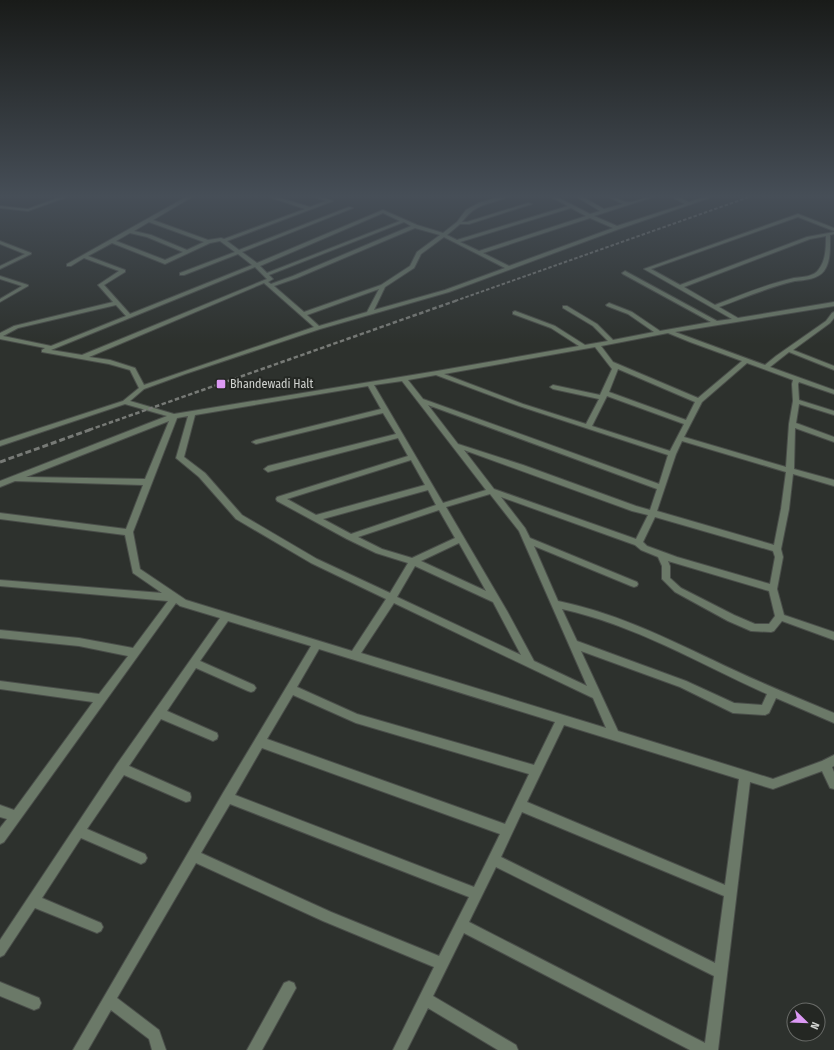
<svg xmlns="http://www.w3.org/2000/svg" width="834" height="1050" viewBox="0 0 834 1050" font-family="'Fira Sans Condensed',sans-serif">
  <rect width="100%" height="100%" fill="#2d312d"/>
  <g fill="none" stroke-linecap="round" stroke-linejoin="round">
    <defs>
      <path id="lane" d="M60,197h7l-39,14 -28,-3v-2l28,3z
        M0,241l31,12v1l-31,15v-3l25,-12 -25,-10z
        M0,276l28,9v1l-28,16v-3l22,-13 -22,-7z"/>
      <path id="street" d="M186,197h6l-39,23 55,20 13,-2 3,1 81,-30 -36,-12h8l33,10 16,-6 -12,-4h8l11,4 -106,40 12,9 110,-43 4,1 -111,44 15,11 126,-53 34,15 26,8 14,-11 9,-12 13,-7 20,-6h8c-20,9 -30,5 -45,25h5l61,-19 4,1 -63,20h-9l-13,11 10,5 111,-34 -17,-9h6l33,17 10,-3 -23,-14h6l21,12 19,-5 -14,-7c9,0 13,5 19,5 6,1 16,-5 25,-5l-59,19 23,10 68,-22 -13,-7h6l11,5 15,-5h8l-93,32 -170,63 -129,37 -135,45 -41,15 -14,12 44,13 263,-43 142,-25 -28,-18 -38,-14v-2l2,-1 40,15 30,19 23,-4 -15,-15 -30,-18v-2h4l30,18 16,16 41,-8 -26,-18 -21,-8 -1,-1 3,-2 23,9 28,19 51,-9 -88,-48 -1,-1 3,-2 92,50 15,-2 -88,-50 154,-55 36,14v3l-36,-14 -147,52 29,16 127,-48 27,-5v2l-4,1c0,12 1,26 -6,36 -6,8 -19,9 -29,10 -26,6 -51,17 -76,26l19,11 96,-16v4l-159,26 90,33 11,-9 50,-35 6,-8 2,-1v6l-4,5 -37,27 41,16v4l-45,-18 -19,15 64,23v4l-35,-12 -1,2 1,16 35,11v4l-35,-11 -3,19 38,14v5l-39,-14 -1,41 40,11v6l-41,-12 -4,35 -8,40 2,8 -6,32 7,26 50,17v8l-52,-19 -8,10 -3,1 -20,-1 -23,-10 -53,-29 -13,-13v-13l-4,-9 -17,-7 -6,-5 -134,-48 24,31 5,10 107,44 1,2 -1,2 -3,1 -3,-1 -97,-40 24,55c64,13 120,43 178,70 32,15 65,28 98,42v10l-58,-25 -7,15 -4,2 -32,-2 -53,-26 -99,-36 37,80 155,48 49,-18 12,-6v11l-2,1 2,5v17l-4,-1 -8,-17 -49,18 -23,-7 -32,268h-28l-226,-117 -31,63 83,49 2,5h-20l-70,-42 -21,42h-14l41,-83 -111,-46 -127,-58 -79,135 42,32 7,20h-14l-3,-11 -38,-29 -23,40h-15l150,-257 88,-147 -83,-25 -28,40 54,24 2,3 -2,3 -3,1 -3,-1 -52,-23 -29,43 50,22 1,3 -1,3 -4,2 -52,-22 -32,47 61,27 1,4 -1,4 -4,1 -62,-27 -37,54 58,25 2,4 -2,4 -4,2 -60,-26 -39,60 59,25 2,4 -2,4 -4,2 -62,-25 -31,47 -4,2v-17l117,-176 103,-146 -40,-12 -4,-3 -172,239 -4,2v-16l7,-9 -7,-2v-12l14,5 79,-108 -93,-13v-8l99,13 29,-38 -49,-10 -79,-8v-8l79,8 54,10 35,-47 -168,-15v-6l162,13 -29,-20 -8,-38 -125,-16v-6l126,16 17,-44 -128,-4 -15,6v-6l167,-65 -42,-12 -125,42v-5l123,-40 16,-13 -9,-18 -21,-6 -67,-12v-2l3,-2 -45,-9v-6l14,-7 99,-24 -15,-17 21,-14 -35,-13 -13,8h-4v-2zM571,208l15,8 -107,35 -19,-9zM383,213l17,8 -133,52 -7,-7zM590,218l23,10 -104,38 -26,-13zM149,222l55,20 -17,8 -36,-15 -17,-4zM404,222l7,4 -118,50 -22,8 -3,-2 5,-3 -4,-4zM415,228l25,7 -23,17 -7,14 -29,19 -77,27 -30,-26 23,-8zM130,233l17,4 36,15 -18,8 -49,-19zM826,236c0,11 0,24 -7,33 -5,8 -17,8 -25,9 -27,6 -53,17 -79,27l-31,-18 126,-48zM444,237l61,31 -60,22 -71,20 11,-23 29,-19 7,-14zM220,241l15,11 -55,21v2h4l54,-21 14,11 -122,49 -26,-29 21,-13v-2l-37,-14 24,-13 53,21 45,-21zM255,267l12,12 -185,76 -31,-5zM264,283l50,44 -170,58 -9,-17 -25,-8 -21,-3zM379,289l-12,23 -48,14 -12,-11zM116,305l10,11 -75,30 -48,-10 15,-8zM668,333l22,9 52,19 -44,37 -85,-36 -12,-16zM595,347l17,22 -12,26 -47,-10 -3,2 3,2 46,10 -13,25 -63,-20 -79,-30zM747,363l46,17 -1,4 1,17 -4,23 -3,43 -102,-30 18,-35zM618,369l77,33 -9,18 -77,-28zM436,375l83,31 149,49 -9,29 -236,-85 -15,-19zM402,381l84,109 -43,13 -69,-118zM368,386l13,23 -125,31 -4,2 4,2 127,-31 13,21 -128,32 -4,3 4,3 130,-34 10,18 -131,41 -1,2 1,2 70,38 29,14 32,10 -18,30 -73,-34 -75,-44 -37,-42 -21,-16 11,-42zM607,396l77,28 -14,27 -78,-25zM428,405l229,84 -7,21 -14,-4 -113,-41 -65,-21zM188,416l-12,42 23,19 37,42 75,44 75,36 -34,52 -166,-51 -46,-31 -7,-37 44,-114zM169,421l-24,58 -119,-2zM682,441l104,31 -5,37 -7,36 -117,-34 19,-57zM464,450l168,61 16,4 -12,24 -142,-50zM411,460l14,25 -109,30 -29,-16zM428,490l8,15 -85,29 -28,-15zM490,494l29,37 68,155 -53,-25 -27,-50 -61,-104zM439,510l16,28 -43,20 -30,-9 -24,-12zM655,517l118,34 2,6 -5,27 -93,-27 -30,-11 -4,-4zM459,543l27,48 -65,-30zM668,561l101,30 6,25 -6,8h-14l-21,-9 -53,-27 -11,-10v-12zM415,566l78,36 28,53 -124,-58zM394,603l199,95 13,30 -245,-75zM562,609c73,16 138,55 205,85l-5,11 -28,-2 -48,-22 -109,-40zM319,649l236,73 -21,43 -177,-51 -60,-27zM293,695l63,28 173,51 -24,50 -238,-85zM564,725l175,54 -14,106 -198,-83zM262,748l238,86 -26,53 -239,-92zM230,804l239,93 -30,59 -108,-44 -130,-59zM522,812l202,84 -9,67 -214,-106zM496,867l218,109 -9,67 -236,-121z
        M289,981l5,2 2,5 -34,62h-15l37,-67z
        M0,982l39,16 2,5 -2,5 -5,2 -34,-14z"/>
    </defs>
    <use href="#lane" stroke="#4a4e4a" stroke-width="2"/>
    <use href="#street" stroke="#4a4e4a" stroke-width="2"/>
    <use href="#lane" fill="#6b7968" fill-rule="evenodd"/>
    <use href="#street" fill="#6b7968" fill-rule="evenodd"/>
    <path stroke="#777a76" stroke-width="2" stroke-dasharray="3.5 2" stroke-linecap="butt" d="M455,301l294,-104"/>
    <path stroke="#777a76" stroke-width="2.5" stroke-dasharray="4.5 2.5" stroke-linecap="butt" d="M89,430l369,-130"/>
    <path stroke="#777a76" stroke-width="3" stroke-dasharray="6 3" stroke-linecap="butt" d="M0,462l92,-33"/>
  </g>
  <linearGradient id="sky" x2="0" y2="1"><stop stop-color="#191b19"/><stop offset="0.57" stop-color="#464e57"/><stop offset="1" stop-color="#464e57" stop-opacity="0"/></linearGradient>
  <rect width="834" height="344" fill="url(#sky)"/>
  <rect fill="#dc99f4" stroke="#242723" stroke-width="1.5" x="216" y="379" width="10" height="10" rx="2"/>
  <g text-anchor="middle" dominant-baseline="central" stroke-width="4" stroke-linejoin="round" paint-order="stroke">
    <g font-size="12" fill="#d0d2cf" stroke="#242723" text-anchor="start">
      <text x="230" y="384">Bhandewadi Halt</text>
    </g>
  </g>
  <g transform="translate(806 1022) rotate(113)"><circle r="19" fill="#242723" stroke="#696b68"/>
  <path d="M0-3L7 15L0 10L-7 15Z" fill="#dc99f4"/>
  <text y="-6" font-size="11" font-weight="bold" text-anchor="middle" fill="#d0d2cf">N</text>
  </g>
</svg>
